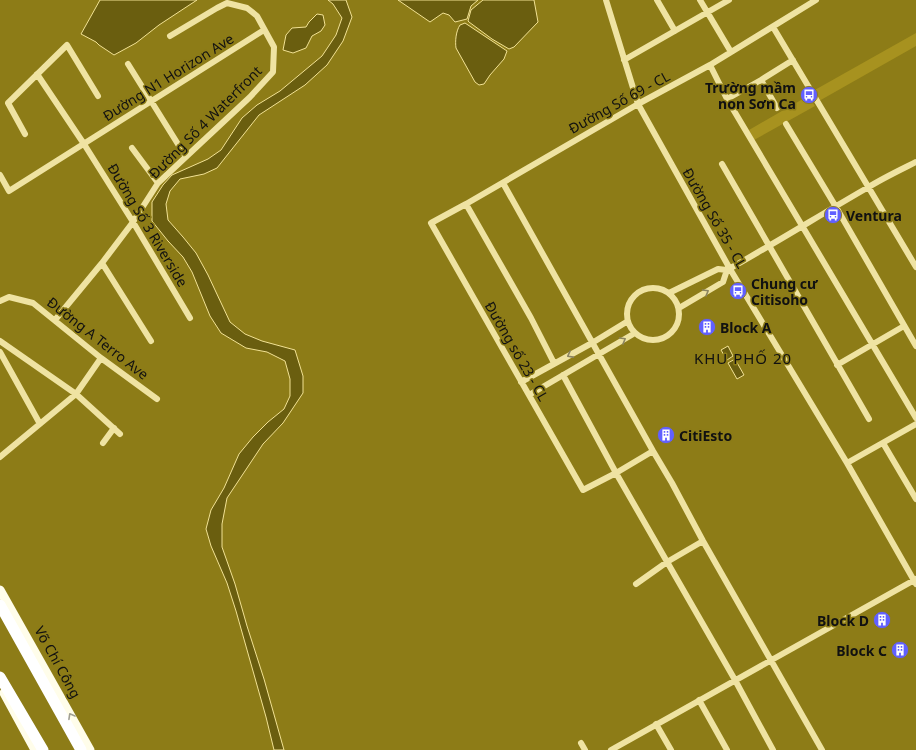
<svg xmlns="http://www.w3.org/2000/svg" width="916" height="750" viewBox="0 0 916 750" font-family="'Noto Sans',sans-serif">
  <rect width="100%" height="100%" fill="#8d7c17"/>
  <path fill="#a7921f" d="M916,33v13l-97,55 -6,-10z
    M808,96l7,10 -61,34 -5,-10z"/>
  <path fill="#6a5e0f" stroke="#f2e294" d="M100,0h97l-38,25 -23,18 -22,12 -15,-10 -3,-3 -15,-8z
    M328,0h18l6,17 -9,24 -16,24 -22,20 -46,30 -42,53 -13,6 -24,5 -10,12 -4,13 2,16 15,17 13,16 12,22 22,47 15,12 17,7 33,9 8,26v17l-20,30 -20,21 -36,54 -5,26v23l13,37 12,42 17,53 20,71h-10l-8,-33 -30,-106 -9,-28 -16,-37 -5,-17 5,-19 13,-22 15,-34 14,-17 15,-15 16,-13 6,-13v-17l-5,-18 -18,-9 -21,-4 -25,-15 -11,-17 -18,-44 -9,-15 -15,-16 -16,-20v-19l11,-17 9,-10 36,-16 13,-9 21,-32 15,-13 23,-14 42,-35 14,-21 6,-17 -9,-14z
    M398,0h80l-7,6 -4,13 -12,3 -6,-7 -6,-2 -13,9z
    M483,0h51l4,22 -24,25 -5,2 -17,-10 -23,-17 -1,-1 3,-11z
    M317,14l6,1 2,10 -4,6 -9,5 -6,12 -13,5 -10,-3 3,-15 6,-7 14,-1 3,-5z
    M465,23l42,28 -3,8 -14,16 -6,9 -5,1 -4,-3 -19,-34c-1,-7 0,-17 4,-23z
    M728,346l5,10 -6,4 -6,-10z
    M735,359l9,16 -7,4 -9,-16z"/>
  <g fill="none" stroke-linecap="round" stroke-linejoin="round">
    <path stroke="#efe3a2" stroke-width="6" d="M606,0l32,104 92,165 117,194 69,121
      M657,0l18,31
      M700,0l31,52
      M773,27l143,240
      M624,60l105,-60
      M128,64l58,93
      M710,65l17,34 189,319
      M37,74l47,70 49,78 57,96
      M761,80l16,28
      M727,99l34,-19 32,-20
      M786,124l50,83 80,139
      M25,134l-17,-31 59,-58 31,51
      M132,148l26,35
      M722,164l147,255
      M0,175l9,16 255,-161
      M503,183l150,268 19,32 31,58 119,209
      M466,204l65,114 23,45
      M102,263l49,78
      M627 314a26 26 0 1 1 52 0a26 26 0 1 1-52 0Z
      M669,293l49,-24 9,1c47,-26 93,-55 140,-82 16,-10 33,-18 49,-26
      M0,301l9,-4 24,6 68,55 56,41
      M679,308l44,-26 4,-12
      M55,320l47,-57 31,-41 25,-39 92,-86 23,-25 1,-25 -17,-31 -10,-8 -20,-5 -10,5 -47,28
      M0,341l76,53 44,40
      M0,352l40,72
      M837,365l67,-39
      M563,375l53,98 119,207 38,70
      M521,382l71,-39 36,-22
      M529,395l106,-62
      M103,443l11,-15
      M883,443l33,56
      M653,451l-37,22 -33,17 -152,-267 35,-19 172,-100 72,-39 106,-65
      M0,457l76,-63 25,-36
      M847,463l69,-39
      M636,584l31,-22 36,-21
      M699,700l28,50
      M656,724l15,26
      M581,743l4,7
      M611,750l305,-171"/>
    <path stroke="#fffdea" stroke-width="9" d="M0,590l90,160
      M4,693l31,57"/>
    <path stroke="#fff" stroke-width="11" d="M0,605l81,145
      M0,677l43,73"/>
  </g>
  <defs><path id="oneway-chevron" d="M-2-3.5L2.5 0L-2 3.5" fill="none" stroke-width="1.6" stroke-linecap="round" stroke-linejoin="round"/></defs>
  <g stroke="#8b8461">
    <use href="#oneway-chevron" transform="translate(706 292) rotate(-30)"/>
    <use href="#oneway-chevron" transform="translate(623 340) rotate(-30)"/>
    <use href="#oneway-chevron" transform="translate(570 355) rotate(152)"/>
  </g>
  <use stroke="#a09f93" href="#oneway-chevron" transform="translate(71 716) rotate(-119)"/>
  <defs>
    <symbol id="bus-disc" viewBox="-11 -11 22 22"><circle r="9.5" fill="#6160ff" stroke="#8d7c17"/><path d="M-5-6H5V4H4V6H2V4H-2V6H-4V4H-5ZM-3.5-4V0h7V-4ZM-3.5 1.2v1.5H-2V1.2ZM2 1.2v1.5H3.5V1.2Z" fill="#fff"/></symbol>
    <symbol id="building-disc" viewBox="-11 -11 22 22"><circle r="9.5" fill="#6160ff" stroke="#8d7c17"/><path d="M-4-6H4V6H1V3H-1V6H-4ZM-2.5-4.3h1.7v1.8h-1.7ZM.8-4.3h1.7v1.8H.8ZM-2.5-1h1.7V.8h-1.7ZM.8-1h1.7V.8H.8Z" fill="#fff"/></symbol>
  </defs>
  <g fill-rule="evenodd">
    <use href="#bus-disc" x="799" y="85" width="20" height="20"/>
    <use href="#bus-disc" x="823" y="205" width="20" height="20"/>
    <use href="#bus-disc" x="728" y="281" width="20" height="20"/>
    <use href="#building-disc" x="697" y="317" width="20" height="20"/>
    <use href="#building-disc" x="656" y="425" width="20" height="20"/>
    <use href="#building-disc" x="872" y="610" width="20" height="20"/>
    <use href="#building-disc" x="890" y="640" width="20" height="20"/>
  </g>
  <g text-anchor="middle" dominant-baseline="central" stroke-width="3" stroke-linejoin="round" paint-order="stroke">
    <g font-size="14" fill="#111" stroke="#8d7c17">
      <text transform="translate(168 77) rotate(-32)">Đường N1 Horizon Ave</text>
      <text transform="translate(619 102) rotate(-29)">Đường Số 69 - CL</text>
      <text transform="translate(205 122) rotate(-45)">Đường Số 4 Waterfront</text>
      <text transform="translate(715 218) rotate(60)">Đường Số 35 - CL</text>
      <text transform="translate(148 225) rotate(59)">Đường Số 3 Riverside</text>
      <text transform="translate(98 338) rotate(38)">Đường A Terro Ave</text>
      <text transform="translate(517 351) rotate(60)">Đường số 23 - CL</text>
      <text transform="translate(58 662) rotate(61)">Võ Chí Công</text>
    </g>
    <g font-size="14" font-weight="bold" fill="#111" stroke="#8d7c17" text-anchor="start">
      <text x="796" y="87" text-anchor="end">Trường mầm<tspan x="796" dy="16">non Sơn Ca</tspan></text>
      <text x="846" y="215">Ventura</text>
      <text x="751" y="283">Chung cư<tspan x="751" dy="16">Citisoho</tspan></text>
      <text x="720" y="327">Block A</text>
      <text x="679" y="435">CitiEsto</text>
      <text x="869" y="620" text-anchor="end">Block D</text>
      <text x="887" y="650" text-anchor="end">Block C</text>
    </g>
    <g font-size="15" letter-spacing="1" fill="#111" stroke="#8d7c17">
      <text x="743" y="358">KHU PHỐ 20</text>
    </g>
  </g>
</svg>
